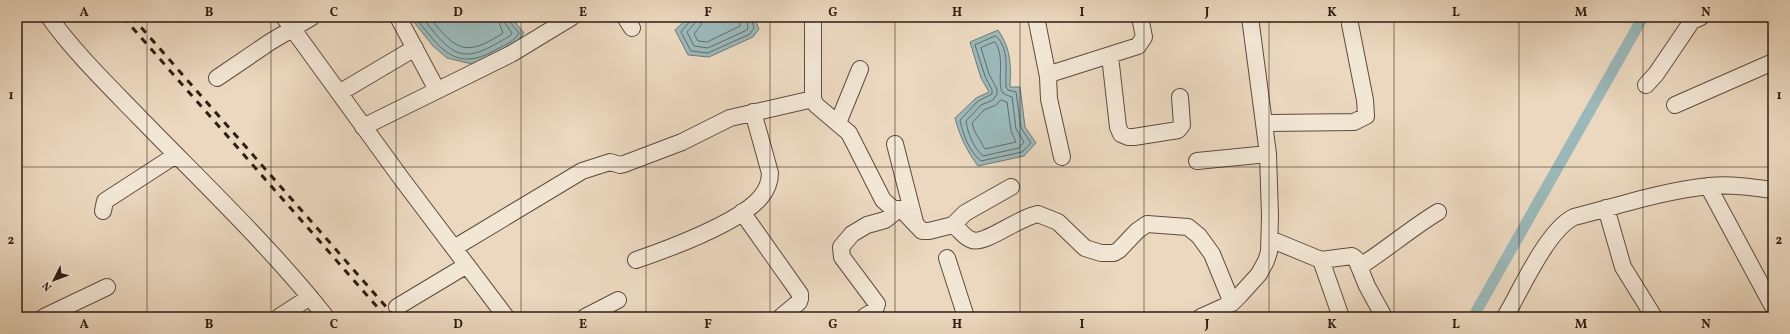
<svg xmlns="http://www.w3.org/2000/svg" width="1790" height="334" viewBox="0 0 1790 334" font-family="Vollkorn,serif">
  <rect width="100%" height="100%" fill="#ebd8bf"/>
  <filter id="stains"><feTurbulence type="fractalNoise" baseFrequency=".005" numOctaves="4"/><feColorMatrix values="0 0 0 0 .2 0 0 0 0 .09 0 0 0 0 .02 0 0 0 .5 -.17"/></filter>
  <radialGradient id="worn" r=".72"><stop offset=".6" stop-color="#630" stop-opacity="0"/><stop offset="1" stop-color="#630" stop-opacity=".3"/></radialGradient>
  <path fill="#9ab8b9" stroke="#6f7a76" d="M410,17h101l13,16 -7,9 -45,22 -25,-6 -14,-12z
    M689,17h65l5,12 -6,8 -44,20 -21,-2 -13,-25z
    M998,30c13,19 13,34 12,57h10l5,40 11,16 -12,13 -46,10c-11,-15 -18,-29 -23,-48l21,-20 13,-6 -8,-14 -11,-36z"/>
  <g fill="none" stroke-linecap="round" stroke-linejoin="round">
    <path stroke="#646b65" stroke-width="1" d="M415,17c25,31 40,57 82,32 8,-4 18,-8 22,-16l-10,-12 -1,-4
      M422,17c33,43 41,48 89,18l1,-2 -7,-10 -2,-6
      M429,17c27,33 36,41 74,16l-6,-16
      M691,17l-1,4 -9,11 10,19 17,2 42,-19 4,-6 -3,-11
      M696,17l-1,6 -8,9 7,14 14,2 39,-18 1,-3 -2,-10
      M702,17l-1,8 -7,9 4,7 9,1 33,-16v-9
      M996,36c14,13 9,34 10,51l2,3 8,2 5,36 10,15 -9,9 -41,9c-12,-10 -18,-26 -21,-41l18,-19 14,-7v-4l-7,-14 -10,-31z
      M995,42c11,14 1,43 8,51 3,2 6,3 9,4l4,32 8,13 -5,6 -36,8c-10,-9 -15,-22 -17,-35l15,-16 12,-5 4,-6v-5l-8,-15 -8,-26z
      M1001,100l6,2 4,29 5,11 -31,7 -11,-19 -2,-7 12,-13 12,-5z"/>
    <path stroke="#9ab8b9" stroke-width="11" d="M1473,317l170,-300"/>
    <defs>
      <path id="minor" d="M49,17c26,36 58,67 89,99 63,65 132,130 188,201
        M284,17l117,161 105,139
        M398,17l39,73
        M625,17l7,11
        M813,17v82l3,6 33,28 34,67 8,7 12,4 19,20h7l24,-6c7,4 11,13 19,15 13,5 47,-23 66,-26l20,8 27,26 16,5h13l5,-3 18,-19 10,-7 41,3 11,9 13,18 20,49
        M1036,17l12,60
        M1110,56l8,71 3,7 7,3h6l44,-7 4,-5 -2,-28
        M217,78l53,-36 42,-25
        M1646,85l10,-11 36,-53 9,-4
        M339,93l76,-45
        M1675,105l98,-43
        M838,123l22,-54
        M1264,123l90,-1 12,-6 -1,-16 -15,-76
        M363,127l148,-73 61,-37
        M895,144l20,78
        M1062,157l-13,-58 -1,-22 5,-4 85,-27 6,-9 -4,-20
        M1197,161l71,-7
        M1708,186l64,119
        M1606,208l17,59 31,50
        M103,211l2,-10 71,-46
        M742,212l58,82v5l-1,3 -18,15
        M953,225l12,-12 46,-26
        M1270,239l51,21 31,-4 4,3 11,27 17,31
        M454,248l128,-77 28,-9 10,3 4,-1 58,-22 48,-24 83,-19
        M947,258l19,59
        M636,260c32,-11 102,-37 124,-62 7,-8 10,-15 10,-25l-17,-61
        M1321,260l20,57
        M1359,267c27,-17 51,-38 79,-55
        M397,307l70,-42
        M44,317l63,-30
        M279,317l31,-20
        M585,317l33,-17
        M864,317l11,-7 2,-6 -35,-47 -1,-10 11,-13 15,-9 18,-5 14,-11
        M1201,317l31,-14 8,-8 19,-21 7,-13 3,-9 1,-36 -2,-62 -18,-137
        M1505,317c16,-27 42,-87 69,-100 44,-11 88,-26 135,-31 21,-2 43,1 64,4"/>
    </defs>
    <use href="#minor" stroke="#5e4c3c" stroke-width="18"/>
    <use href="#minor" stroke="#f2e6d5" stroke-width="16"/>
    <path stroke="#2f1e11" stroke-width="3" stroke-dasharray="7 7" stroke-linecap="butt" d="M123,17l263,300
      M132,17l263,300"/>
  </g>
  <path fill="none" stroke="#2f1e11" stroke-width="1" stroke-opacity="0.55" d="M147,17v300M271,17v300M396,17v300M521,17v300M646,17v300M770,17v300M895,17v300M1020,17v300M1144,17v300M1269,17v300M1394,17v300M1519,17v300M1643,17v300M17,167h1756"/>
  <rect width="1790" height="334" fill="none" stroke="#ebd8bf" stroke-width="44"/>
  <g transform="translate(54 280) rotate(228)" stroke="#f2e6d5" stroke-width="3" paint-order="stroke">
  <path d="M0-3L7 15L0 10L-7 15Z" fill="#2f1e11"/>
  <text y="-6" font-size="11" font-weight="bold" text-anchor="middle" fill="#2f1e11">N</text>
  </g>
  <rect x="22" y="22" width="1746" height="290" fill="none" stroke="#2f1e11" stroke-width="1.5"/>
  <g font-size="13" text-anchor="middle" font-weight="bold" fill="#2f1e11">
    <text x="84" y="16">A</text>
    <text x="209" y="16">B</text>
    <text x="334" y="16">C</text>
    <text x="458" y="16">D</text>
    <text x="583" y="16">E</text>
    <text x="708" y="16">F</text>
    <text x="833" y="16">G</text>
    <text x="957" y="16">H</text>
    <text x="1082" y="16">I</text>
    <text x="1207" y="16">J</text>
    <text x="1332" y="16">K</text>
    <text x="1456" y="16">L</text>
    <text x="1581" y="16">M</text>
    <text x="1706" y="16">N</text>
    <text x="11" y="99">1</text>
    <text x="1779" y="99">1</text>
    <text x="11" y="244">2</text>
    <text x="1779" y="244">2</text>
    <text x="84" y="328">A</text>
    <text x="209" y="328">B</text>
    <text x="334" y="328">C</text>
    <text x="458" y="328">D</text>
    <text x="583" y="328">E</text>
    <text x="708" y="328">F</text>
    <text x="833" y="328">G</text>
    <text x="957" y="328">H</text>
    <text x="1082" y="328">I</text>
    <text x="1207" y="328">J</text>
    <text x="1332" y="328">K</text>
    <text x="1456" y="328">L</text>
    <text x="1581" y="328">M</text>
    <text x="1706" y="328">N</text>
  </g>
  <rect width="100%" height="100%" filter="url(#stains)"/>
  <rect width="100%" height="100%" fill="url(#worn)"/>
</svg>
